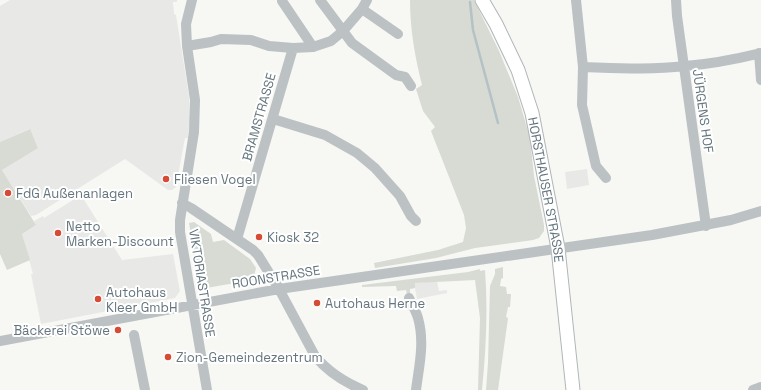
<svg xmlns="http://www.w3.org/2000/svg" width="761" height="390" viewBox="0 0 761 390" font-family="'Space Grotesk',sans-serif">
  <rect width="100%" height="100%" fill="#f7f7f4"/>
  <path fill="#e8e8e7" d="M10,0h167v2h-4l1,12 2,1 13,81 1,28 -2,14h-3l-9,49 -4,3h-4l-43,-31 -89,56 -5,1 -29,-46 36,-23 -9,-18 -29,13v-136z
    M587,169l2,16 -22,4 -2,-17z
    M81,195l41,65 51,-6 7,37 -5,7 -134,26 -10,-50h2l-11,-40 14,-9 -2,-4 9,-5 1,2z
    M437,281l2,10 8,-1v3l-30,6 -3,-16z"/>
  <path fill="#d7dbd4" d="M410,0h64l25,51 19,46 12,41 4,38 10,49v6l-5,7 -6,2 -58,8 -39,10 -61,10 -1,-5 64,-13 25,-8 3,-14 -2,-13 -33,-84 4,-4 -12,-16 -7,-22 6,-4c-7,-28 -12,-56 -12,-85z
    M30,129l8,19 -36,22 34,55 -14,9 8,26 -23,10 -7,-16v-112z
    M194,222l17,12 2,8 11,-2 26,19 6,9 -3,12 -53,9 -8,-40 1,-3 -4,-23z
    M503,267v11l-2,1 -1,7 6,1 1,7h4l-1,13h-2l-2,10 2,1 -10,72h-12l2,-27 2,-77 5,-12v-5z
    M480,269v2l5,-1c3,40 1,80 -3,120h-4l2,-72 -5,-38 -60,3v5l-5,1v6h-3l-1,-5 -9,1 -1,-5 -34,1v-2l106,-13z"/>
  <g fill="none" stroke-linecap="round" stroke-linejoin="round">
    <path stroke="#b5c2c5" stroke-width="2.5" d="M470,2l3,28 25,93"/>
    <defs>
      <g id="major">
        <path id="s1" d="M482,0l14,24 22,46 14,43 26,135 15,142"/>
      </g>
    </defs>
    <use href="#major" stroke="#b0b6b9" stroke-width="15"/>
    <path stroke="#bcc1c4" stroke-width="10" d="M192,0l-6,24 1,22 8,54 -1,32 -14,88v12l27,158
      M320,0l32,43 44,32 9,2 6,9
      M576,0l7,67
      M676,0l1,16 29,210
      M282,1l31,46
      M362,9l36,25
      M187,46l24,-4 10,-3 30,1 18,6 24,2 20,-1 18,-6 12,-10 19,-22 5,-9
      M759,53l2,27
      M273,119l52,16 32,18 18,15 25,28 11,20 5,5
      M606,178l-10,-12 -14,-61 1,-38c33,1 68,3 102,-1 25,-2 51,-7 76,-13
      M182,203l9,5 62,42 5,5 21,34 36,67c13,16 29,26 48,34
      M237,239l56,-191
      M409,298c3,7 7,13 9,20 7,25 1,48 -2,72
      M134,335l11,55
      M0,341l279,-52 373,-54 79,-15 30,-9
      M753,390l8,-3"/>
    <use href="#major" stroke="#fff" stroke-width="13"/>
  </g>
  <g fill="#d54b36" stroke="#fff" stroke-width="1.5">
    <circle cx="166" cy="179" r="4"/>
    <circle cx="8" cy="193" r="4"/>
    <circle cx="58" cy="233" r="4"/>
    <circle cx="259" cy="237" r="4"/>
    <circle cx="98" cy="299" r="4"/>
    <circle cx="317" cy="303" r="4"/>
    <circle cx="118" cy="330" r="4"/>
    <circle cx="168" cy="357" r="4"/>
  </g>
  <g text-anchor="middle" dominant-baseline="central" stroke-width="4" stroke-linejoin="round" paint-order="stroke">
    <g font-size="13" fill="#64757d" stroke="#fff">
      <text transform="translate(703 111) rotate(82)">JÜRGENS HOF</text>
      <text transform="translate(259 117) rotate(-74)">BRAMSTRASSE</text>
      <text stroke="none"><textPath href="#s1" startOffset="202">HORSTHAUSER STRASSE</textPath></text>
      <text transform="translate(276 277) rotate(-9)">ROONSTRASSE</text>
      <text transform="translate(202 283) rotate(81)">VIKTORIASTRASSE</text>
    </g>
    <g font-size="13" fill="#64757d" stroke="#fff" text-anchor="start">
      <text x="174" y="179">Fliesen Vogel</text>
      <text x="16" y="193">FdG Außenanlagen</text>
      <text x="66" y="226">Netto<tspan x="66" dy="15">Marken-Discount</tspan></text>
      <text x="267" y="237">Kiosk 32</text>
      <text x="106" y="292">Autohaus<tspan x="106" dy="15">Kleer GmbH</tspan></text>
      <text x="325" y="303">Autohaus Herne</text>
      <text x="110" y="330" text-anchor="end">Bäckerei Stöwe</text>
      <text x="176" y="357">Zion-Gemeindezentrum</text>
    </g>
  </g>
</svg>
